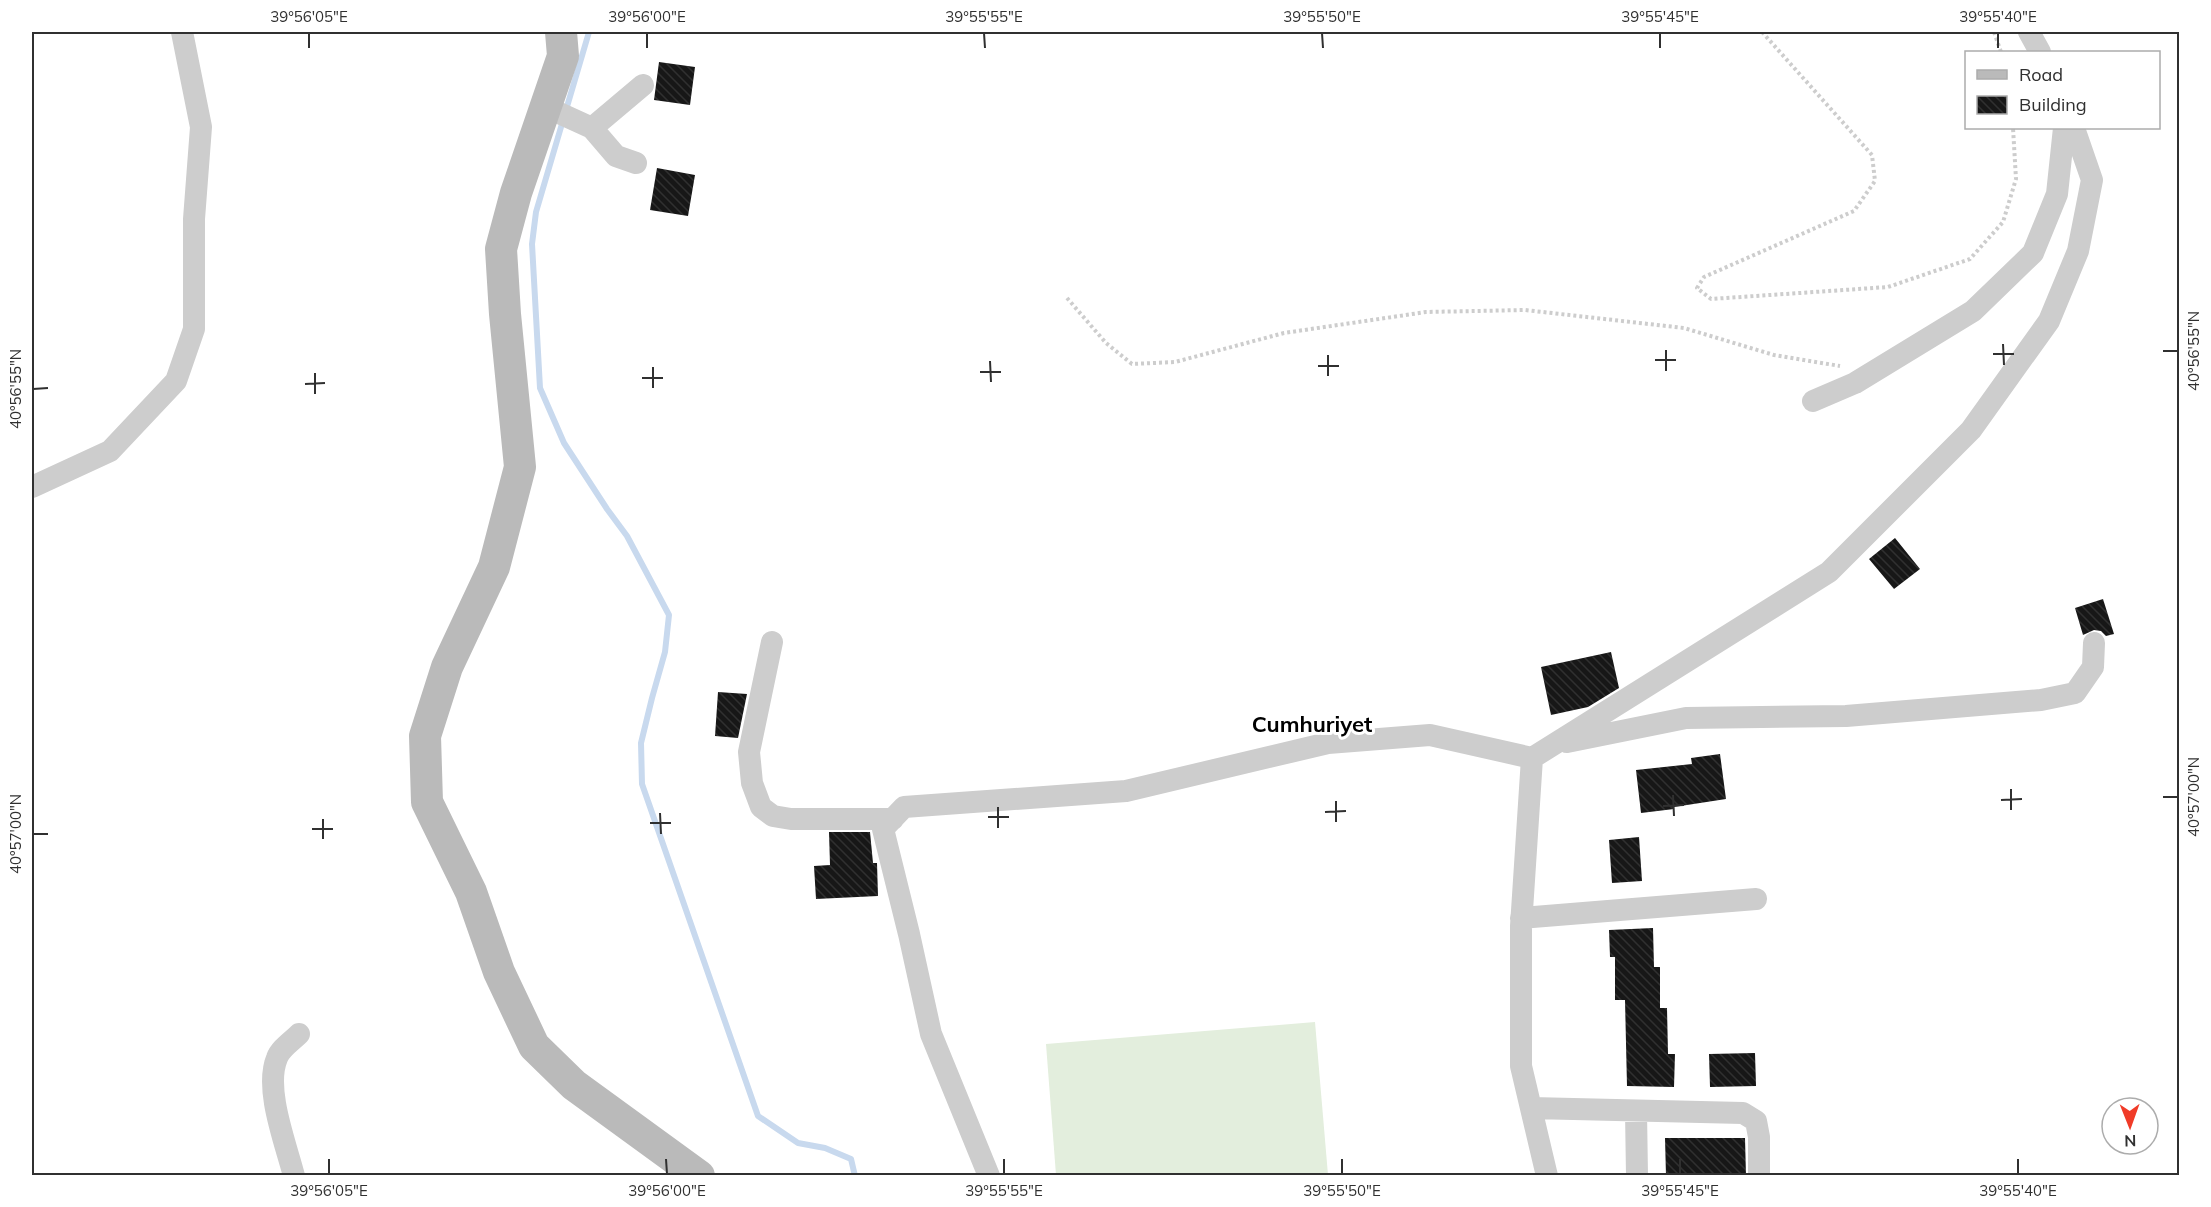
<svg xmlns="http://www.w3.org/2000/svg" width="2211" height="1207" viewBox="0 0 2211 1207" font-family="Mulish,sans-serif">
  <defs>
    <pattern id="building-back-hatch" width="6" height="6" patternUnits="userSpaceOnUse" patternTransform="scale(1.5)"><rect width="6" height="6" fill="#171717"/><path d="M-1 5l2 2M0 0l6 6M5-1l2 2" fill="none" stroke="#303030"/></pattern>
  </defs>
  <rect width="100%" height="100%" fill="#fff"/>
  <path fill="#e3eedd" d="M1315,1022l13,153h-272l-10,-131z"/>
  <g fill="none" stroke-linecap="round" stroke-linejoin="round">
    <path stroke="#c8d9ee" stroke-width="6" d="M589,32l-53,180 -4,32 8,144 24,55 43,66 20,27 42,79 -4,37 -13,46 -11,45 1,41 116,332 40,27 27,5 26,11 4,17"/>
  </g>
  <path fill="url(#building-back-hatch)" d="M659,62l36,5 -5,38 -36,-5z
    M657,168l38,7 -7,41 -38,-6z
    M1895,538l25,31 -26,20 -25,-30z
    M2103,599l11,35 -8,2 -5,-5 -7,-1 -11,5 -8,-27z
    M1611,652l8,36 -31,19 -37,8 -10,-48z
    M718,692l29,2 -9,44 -23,-2z
    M1720,754l6,45 -52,8v2l-33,4 -5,-43 56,-6 -1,-6z
    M829,832h41l3,31h4l1,33 -62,3 -2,-33 16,-1z
    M1639,837l3,44 -30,2 -3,-43z
    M1653,928l1,39h6v41h7l1,46h7l-1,33 -47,-1 -2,-86h-10v-43h-5l-1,-27z
    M1755,1053l1,33 -46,1 -1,-33z
    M1665,1138h80l1,38h-80z"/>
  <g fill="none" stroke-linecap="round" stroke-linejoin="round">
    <path stroke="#cdcdcd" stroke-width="4" stroke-dasharray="3 3" stroke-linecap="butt" d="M1762,32l110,123 3,26 -21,30 -150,66 -7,11 14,11 177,-12 82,-28 33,-37 13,-43 -3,-51
      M1994,32l7,20
      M1067,298l39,45 26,21 43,-2 109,-29 142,-21 99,-2 159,18 90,27 66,11"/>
    <path stroke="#cdcdcd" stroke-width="22" d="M2029,32l11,20
      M546,107l46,21 24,28 20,7
      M592,128l51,-43
      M1813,401l42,-18 118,-72 60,-58 24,-59 7,-66
      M32,487l78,-36 66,-70 18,-52v-110l7,-92 -19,-95
      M772,642l-23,110 3,31 9,24 12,9 18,3h102
      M1567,742l119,-24 160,-2 195,-16 34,-7 18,-26 1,-24
      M1532,758l297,-186 142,-142 78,-109 29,-70 14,-71 -18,-52
      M1521,918l235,-19
      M1531,1108l212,5 13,8 3,16v39
      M1636,1111l1,65
      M294,1176c-8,-32 -30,-87 -17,-118 3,-9 15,-17 22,-24
      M989,1176l-58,-142 -22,-100 -26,-105 21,-22 222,-16 202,-48 102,-8 102,23 -11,168v140l26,110"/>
    <path stroke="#bababa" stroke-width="32" d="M561,32l2,24 -47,137 -15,56 4,65 15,153 -26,100 -47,100 -22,69 2,66 44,90 28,80 35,74 40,39 125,91"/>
  </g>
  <path fill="none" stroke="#303030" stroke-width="2" d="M309,33v15M647,33v15M984,33l1,15M1322,33l1,15M1660,33v15M1998,33v15M2003,344l1,21M1666,350v21M2163,351h15M1993,354h21M1328,355v21M1655,360h21M990,361l1,21M1318,366h21M653,367v21M980,372h21M315,373v21M642,378h21M305,384l20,-1M33,389l15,-1M2011,789v21M1673,795l1,21M2163,797h15M2001,800l21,-1M1336,801v21M1663,806l21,-1M998,807v21M1325,812l21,-1M660,813l1,21M988,817h21M323,819v20M650,823h21M312,829h21M33,834h15M329,1159v15M666,1159l1,15M1004,1159v15M1342,1159v15M1680,1159v15M2018,1159v15"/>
  <g text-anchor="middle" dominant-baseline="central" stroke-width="6" stroke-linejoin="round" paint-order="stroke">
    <g font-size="22" font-weight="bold" fill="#000" stroke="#fff">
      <text x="1312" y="724">Cumhuriyet</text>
    </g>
  </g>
  <rect width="2211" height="1207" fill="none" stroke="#ffffff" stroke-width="66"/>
  <rect x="1965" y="51" width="195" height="78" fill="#ffffff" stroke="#acacac" stroke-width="1.5"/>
  <rect x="1977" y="70" width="30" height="9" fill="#bababa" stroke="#acacac" stroke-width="1.5"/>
  <text x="2019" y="81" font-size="18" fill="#303030">Road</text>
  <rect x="1977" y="96" width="30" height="18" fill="url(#building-back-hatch)" stroke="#acacac" stroke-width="1.5"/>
  <text x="2019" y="111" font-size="18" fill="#303030">Building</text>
  <g transform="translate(2130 1126) rotate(179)"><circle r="28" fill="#ffffff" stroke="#acacac" stroke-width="1.5"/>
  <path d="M0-4.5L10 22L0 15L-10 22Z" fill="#f03b28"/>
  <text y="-9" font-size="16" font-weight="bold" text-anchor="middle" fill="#303030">N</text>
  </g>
  <rect x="33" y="33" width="2145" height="1141" fill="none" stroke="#303030" stroke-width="2"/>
  <g font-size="15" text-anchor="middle" fill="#303030">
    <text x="309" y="22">39°56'05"E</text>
    <text x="647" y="22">39°56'00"E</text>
    <text x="984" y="22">39°55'55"E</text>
    <text x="1322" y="22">39°55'50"E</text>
    <text x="1660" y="22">39°55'45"E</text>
    <text x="1998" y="22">39°55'40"E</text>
    <text transform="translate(2194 351) rotate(-90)" y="5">40°56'55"N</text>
    <text transform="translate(16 389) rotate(-90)" y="5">40°56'55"N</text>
    <text transform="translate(2194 797) rotate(-90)" y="5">40°57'00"N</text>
    <text transform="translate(16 834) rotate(-90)" y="5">40°57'00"N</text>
    <text x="329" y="1196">39°56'05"E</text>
    <text x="667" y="1196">39°56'00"E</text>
    <text x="1004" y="1196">39°55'55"E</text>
    <text x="1342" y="1196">39°55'50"E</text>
    <text x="1680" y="1196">39°55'45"E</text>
    <text x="2018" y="1196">39°55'40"E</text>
  </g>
</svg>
